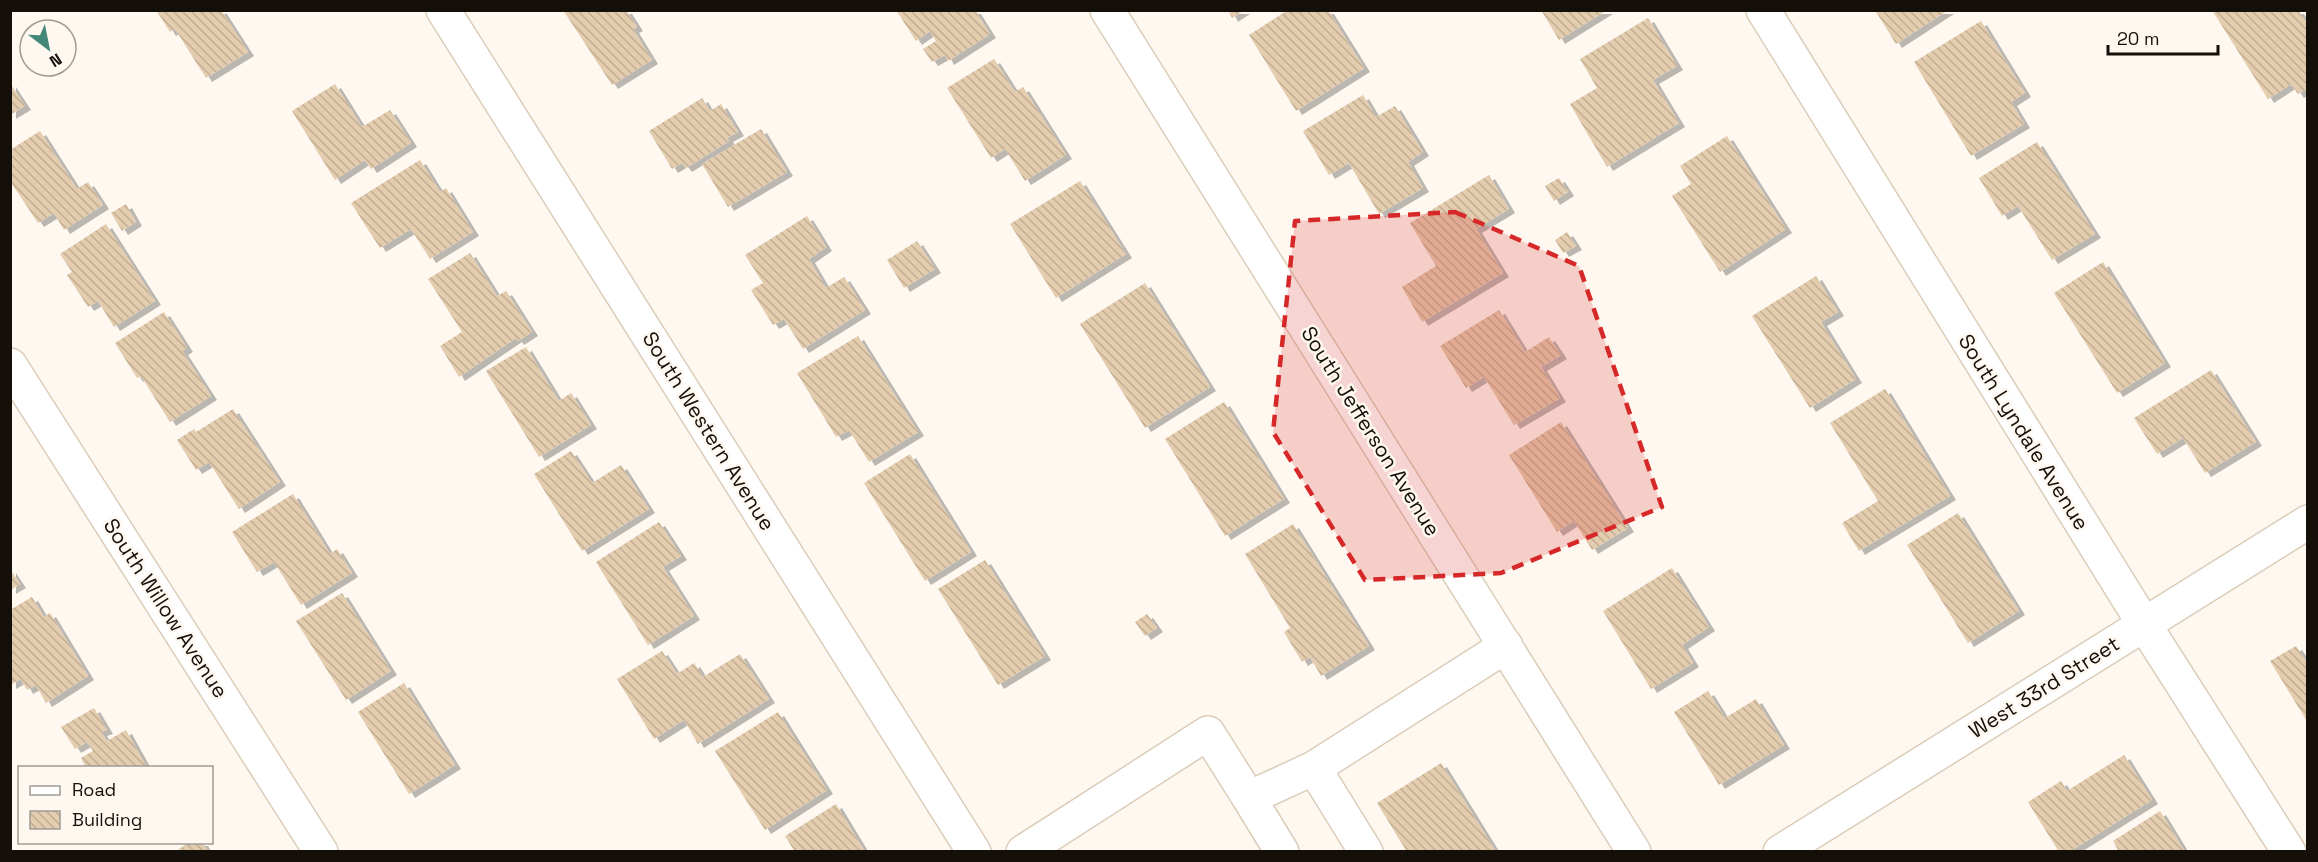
<svg xmlns="http://www.w3.org/2000/svg" width="2318" height="862" viewBox="0 0 2318 862" font-family="'Space Grotesk',sans-serif">
  <defs>
    <pattern id="building-back-hatch" width="6" height="6" patternUnits="userSpaceOnUse" patternTransform="scale(1.5)"><rect width="6" height="6" fill="#e4ccae"/><path d="M-1 5l2 2M0 0l6 6M5-1l2 2" fill="none" stroke="#c3ae94"/></pattern>
    <filter id="shadow"><feDropShadow dx="6" dy="4" stdDeviation="0" flood-color="#0004"/></filter>
  </defs>
  <rect width="100%" height="100%" fill="#fef8f0"/>
  <path fill="url(#building-back-hatch)" filter="url(#shadow)" d="M156,10h65l27,42 -42,26 -31,-49 -5,3z
    M563,10h63l11,17 -4,2 19,31 -40,25z
    M896,10h79l15,24 -42,27 -3,-6 -13,7 -9,-13 13,-8 -6,-10 -14,10z
    M1228,10h16l-12,8z
    M1288,10h40l36,58 -68,43 -47,-76z
    M1541,10h66l-48,30z
    M1875,10h73l-52,34z
    M2212,10h86l10,15v63l-10,6 -7,-10 -23,15z
    M1648,18l29,48 -24,14 26,43 -72,44 -37,-63 27,-16 -17,-29z
    M1981,21l44,72 -14,9 13,22 -53,32 -57,-94z
    M994,59l21,33 8,-5 43,68 -41,26 -20,-32 -14,9 -44,-70z
    M10,83l15,23 -15,9z
    M335,84l27,43 28,-17 21,33 -40,26 -6,-9 -30,20 -43,-69z
    M1363,95l13,22 19,-11 28,46 -15,10 15,26 -44,26 -30,-51 -20,12 -26,-44z
    M702,98l8,13 11,-7 17,28 -11,6 2,3 -43,27 -4,-5 -10,6 -23,-38z
    M761,129l26,43 -59,35 -26,-43z
    M40,131l37,58 11,-7 15,23 -39,25 -10,-17 -16,10 -28,-42v-31z
    M1727,136l59,93 -66,43 -48,-76 19,-12 -11,-18z
    M2037,142l58,92 -43,26 -34,-54 -16,10 -23,-38z
    M420,160l20,32 6,-4 27,44 -43,27 -19,-30 -31,19 -29,-45z
    M1489,175l20,34 -33,20 27,44 -81,49 -20,-35 34,-21 -26,-43z
    M1559,178l9,14 -14,9 -9,-15z
    M1080,181l46,73 -70,44 -46,-74z
    M126,204l10,18 -14,9 -11,-18z
    M807,216l19,31 -17,12 17,29 18,-11 21,33 -62,39 -19,-30 -11,6 -22,-35 12,-7 -18,-28z
    M106,224l49,77 -41,26 -16,-26 -10,6 -21,-32 5,-3 -12,-18z
    M1567,232l9,14 -13,7 -8,-13z
    M917,241l18,28 -31,19 -17,-28z
    M470,253l27,43 9,-5 26,41 -14,9 -2,-3 -57,39 -19,-31 22,-14 -34,-53z
    M2103,262l62,101 -48,30 -63,-100z
    M1816,276l22,36 -17,10 35,57 -46,29 -58,-92z
    M1145,283l65,104 -65,41 -65,-104z
    M1499,310l26,42 24,-15 12,18 -20,12 19,31 -46,27 -30,-48 -18,11 -26,-42z
    M164,312l23,36 -5,3 29,45 -41,26 -29,-46 -4,2 -22,-35z
    M858,336l60,96 -49,30 -20,-32 -13,7 -39,-64z
    M526,347l33,54 12,-8 20,32 -52,32 -53,-86z
    M2211,370l45,72 -51,31 -22,-35 -26,16 -23,-36z
    M1885,389l65,107 -91,55 -17,-28 36,-22 -48,-78z
    M1224,402l60,97 -59,37 -60,-97z
    M233,409l47,73 -41,27 -30,-47 -13,8 -19,-30 17,-11 2,3z
    M1561,422l67,106 -36,22 -18,-29 -17,11 -48,-77z
    M571,451l21,32 29,-18 28,44 -67,42 -48,-77z
    M910,454l61,98 -46,29 -61,-98z
    M293,494l37,60 7,-5 15,24 -51,32 -27,-43 -17,10 -25,-40z
    M1958,513l61,98 -51,32 -61,-98z
    M659,522l22,34 -18,11 31,49 -46,29 -52,-83z
    M1293,524l76,122 -48,30 -11,-19 -8,5 -18,-30 6,-4 -45,-74z
    M985,560l60,96 -47,29 -60,-96z
    M1672,568l37,59 -27,18 11,18 -42,26 -48,-78z
    M10,569l10,15 -10,6z
    M342,593l49,78 -45,29 -50,-79z
    M32,597l12,20 6,-4 38,63 -42,27 -10,-18 -9,5 -6,-11 -11,6v-75z
    M1147,614l10,14 -12,8 -10,-14z
    M2296,646l12,18v59l-38,-62z
    M662,651l15,23 17,-11 9,14 37,-23 29,45 -71,45 -14,-24 -30,19 -37,-60z
    M404,683l51,82 -46,29 -51,-82z
    M1708,691l17,27 31,-19 28,46 -65,40 -45,-73z
    M94,708l13,22 -6,2 6,9 19,-11 21,38h-61l-5,-10 12,-7 -6,-9 -12,7 -14,-22z
    M778,712l49,78 -62,40 -50,-79z
    M2124,755l28,45 -83,52h-10l-31,-50 33,-21 6,10z
    M1441,763l55,89h-89l-30,-49z
    M836,804l29,48h-70l-10,-16z
    M2160,811l25,41h-66l-6,-11z
    M189,842h13l6,10h-33z"/>
  <g fill="none" stroke-linecap="round" stroke-linejoin="round">
    <defs>
      <path id="minor" d="M443,10l531,842
        M1107,10l527,842
        M1763,10l381,614 145,228
        M10,365l311,487
        M1314,768l52,84
        M1249,798l33,54
        M1023,852l185,-119 41,65 65,-30 192,-122
        M1780,852l528,-330"/>
    </defs>
    <use href="#minor" stroke="#dccdba" stroke-width="36"/>
    <use href="#minor" stroke="#fff" stroke-width="33"/>
  </g>
  <path fill="#d62828" fill-opacity="0.2" stroke="#d62828" stroke-width="4.5" stroke-dasharray="12 8" stroke-linejoin="round" d="M1455,212l124,54 83,241 -161,66 -136,7 -92,-148 22,-211z"/>
  <g text-anchor="middle" dominant-baseline="central" stroke-width="5" stroke-linejoin="round" paint-order="stroke">
    <g font-size="21" fill="#140f09" stroke="#fef8f0">
      <text transform="translate(709 431) rotate(58)">South Western Avenue</text>
      <text transform="translate(1371 431) rotate(58)">South Jefferson Avenue</text>
      <text transform="translate(2024 432) rotate(58)">South Lyndale Avenue</text>
      <text transform="translate(166 608) rotate(57)">South Willow Avenue</text>
      <text transform="translate(2044 687) rotate(-32)">West 33rd Street</text>
    </g>
  </g>
  <rect width="2318" height="862" fill="none" stroke="#140f09" stroke-width="24"/>
  <rect x="18" y="766" width="195" height="78" fill="#fef8f0" stroke="#a09b94" stroke-width="1.5"/>
  <rect x="30" y="786" width="30" height="9" fill="#ffffff" stroke="#a09b94" stroke-width="1.5"/>
  <text x="72" y="796" font-size="18" fill="#140f09">Road</text>
  <rect x="30" y="811" width="30" height="18" fill="url(#building-back-hatch)" stroke="#a09b94" stroke-width="1.5"/>
  <text x="72" y="826" font-size="18" fill="#140f09">Building</text>
  <g transform="translate(48 48) rotate(148)"><circle r="28" fill="#fef8f0" stroke="#a09b94" stroke-width="1.5"/>
  <path d="M0-4.5L10 22L0 15L-10 22Z" fill="#458779"/>
  <text y="-9" font-size="16" font-weight="bold" text-anchor="middle" fill="#140f09">N</text>
  </g>
  <path d="M2108 45v9h110v-9" fill="none" stroke="#140f09" stroke-width="3"/>
  <text x="2117" y="45" font-size="18" fill="#140f09" stroke="#fef8f0" stroke-width="4.5" paint-order="stroke">20 m</text>
</svg>
